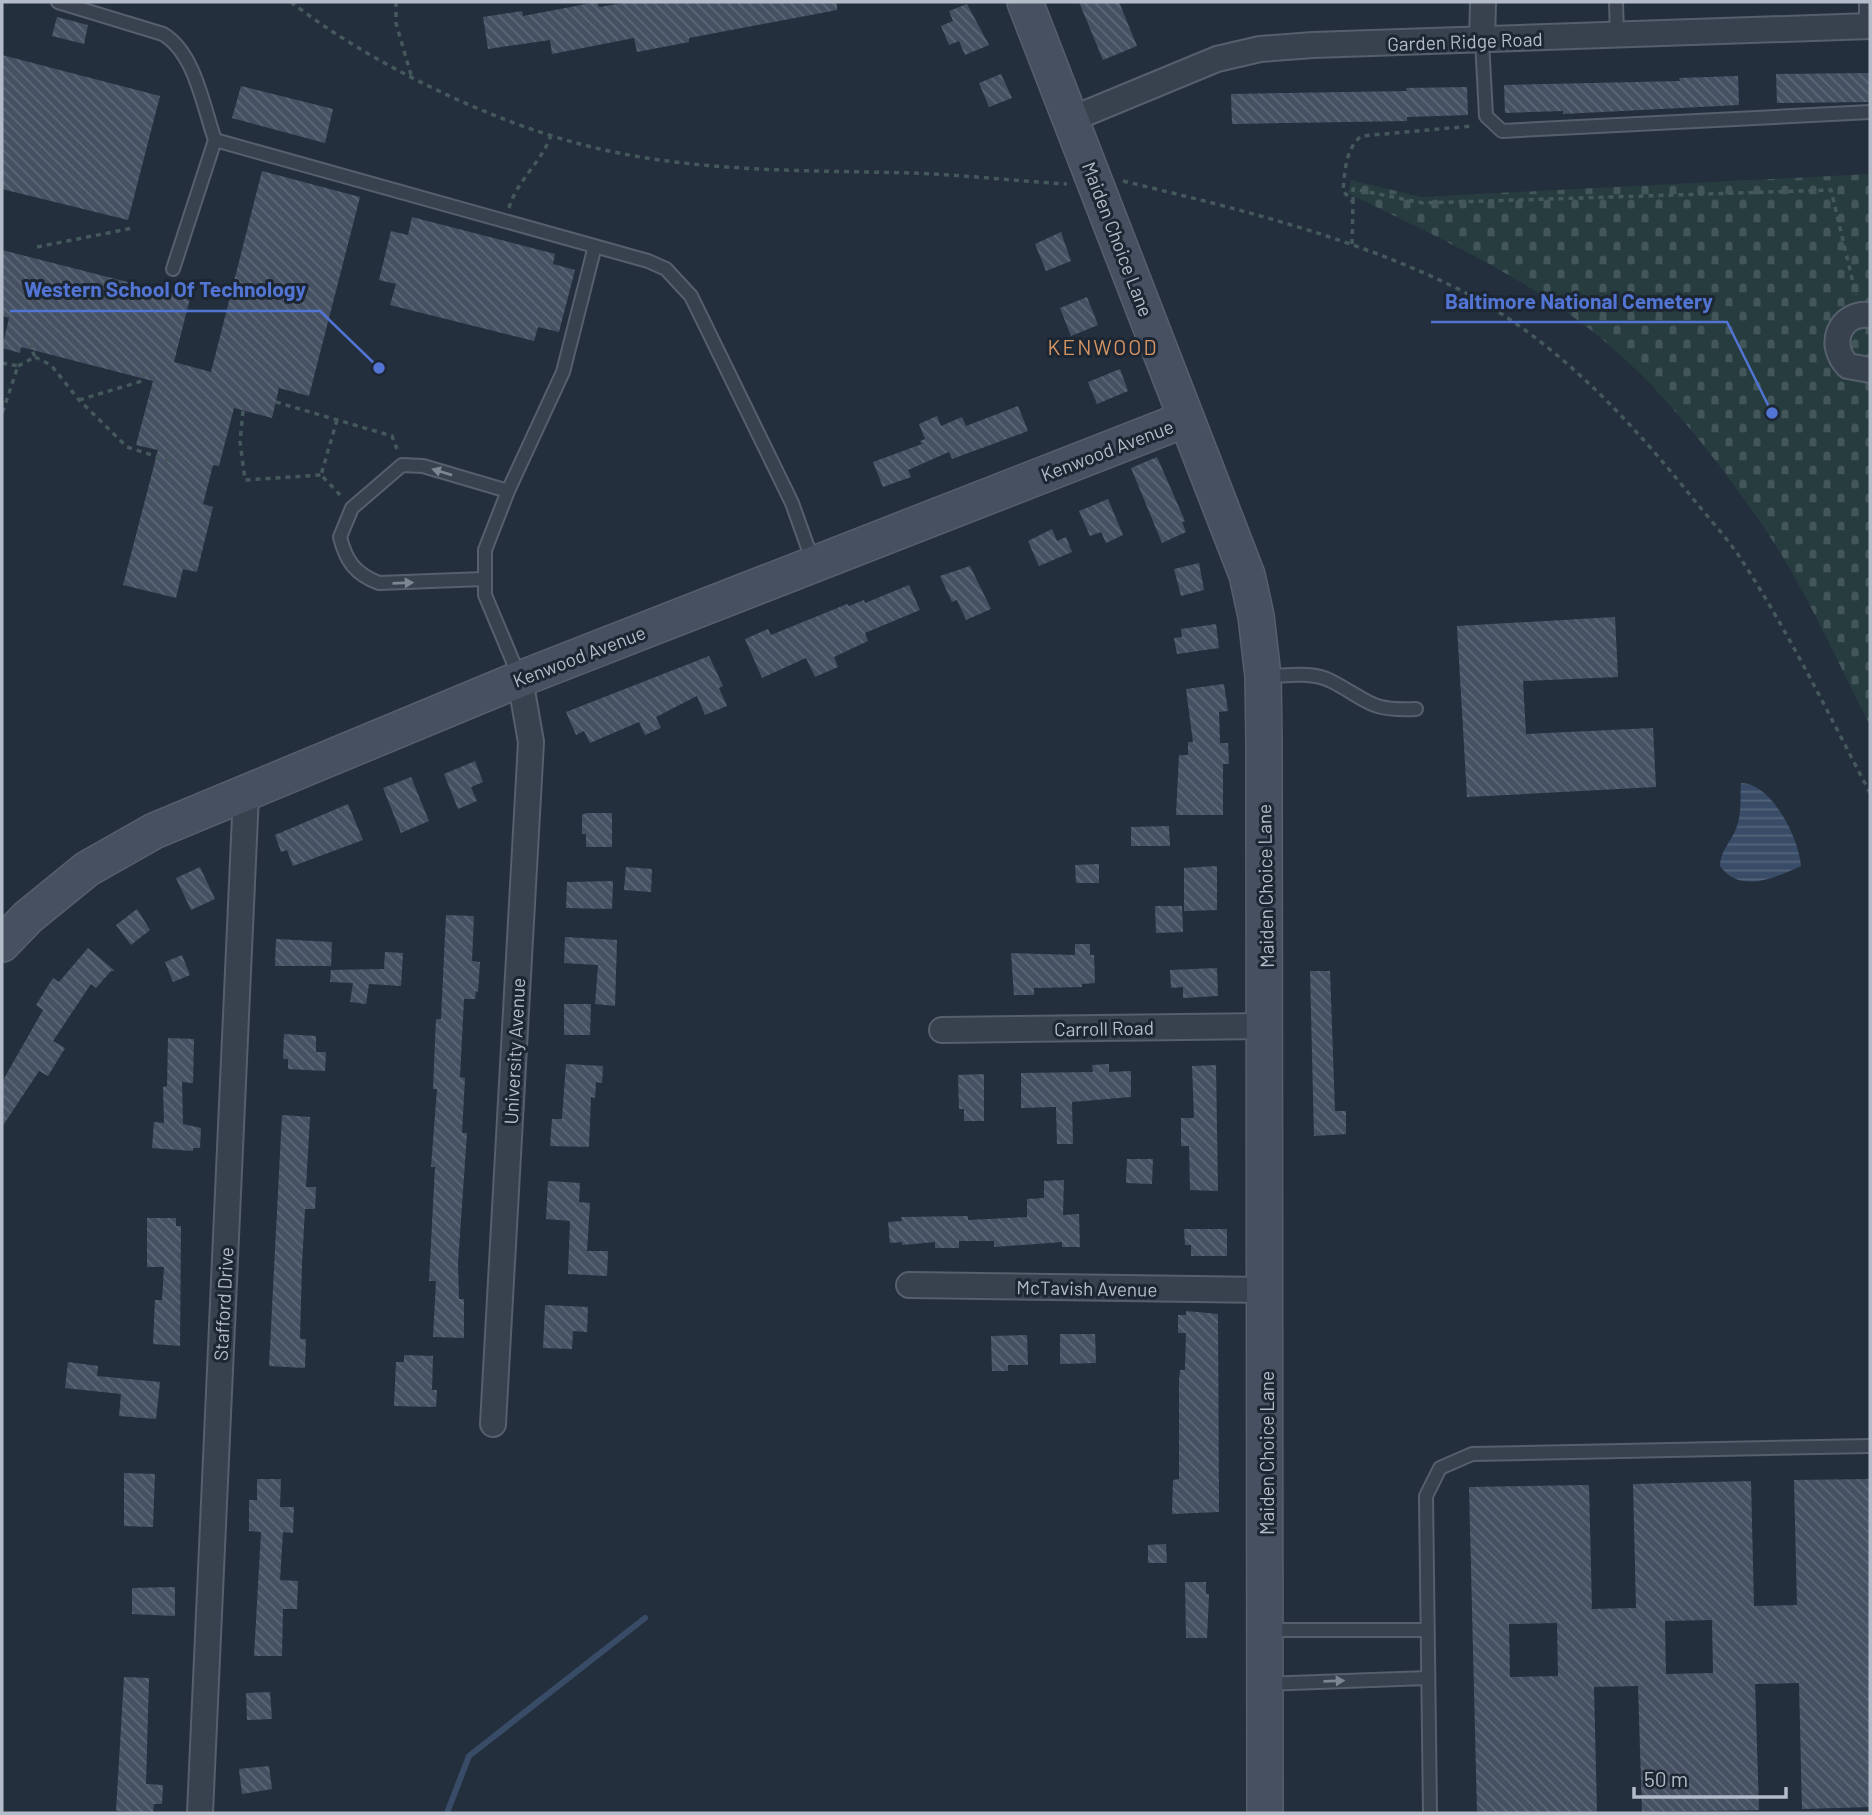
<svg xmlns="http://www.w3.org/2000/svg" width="1872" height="1815" viewBox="0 0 1872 1815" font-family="Barlow,sans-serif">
  <defs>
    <pattern id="cemetery-stones" width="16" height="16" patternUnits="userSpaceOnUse" patternTransform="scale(1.75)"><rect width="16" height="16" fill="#263c3f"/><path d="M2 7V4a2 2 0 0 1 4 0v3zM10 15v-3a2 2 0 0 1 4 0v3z" fill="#435659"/></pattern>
    <pattern id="water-rules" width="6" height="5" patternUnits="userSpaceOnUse" patternTransform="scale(1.75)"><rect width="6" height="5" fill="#394c67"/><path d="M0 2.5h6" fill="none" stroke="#53647b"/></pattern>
    <pattern id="building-back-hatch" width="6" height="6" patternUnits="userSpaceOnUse" patternTransform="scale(1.75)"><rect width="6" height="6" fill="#455162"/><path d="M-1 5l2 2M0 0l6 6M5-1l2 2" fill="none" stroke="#5d6877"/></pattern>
  </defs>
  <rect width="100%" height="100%" fill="#242f3e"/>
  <path fill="url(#cemetery-stones)" d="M1870,174v551c-32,-62 -66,-139 -105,-196 -49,-72 -112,-153 -182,-205 -69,-53 -157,-92 -235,-131l3,-13 70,17z"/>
  <path fill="url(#water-rules)" d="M1741,783c31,0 58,56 60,83 -27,12 -61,28 -81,0 0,-14 11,-25 16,-37 6,-15 4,-31 5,-46z"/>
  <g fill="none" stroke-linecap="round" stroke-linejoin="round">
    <path stroke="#394c67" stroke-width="6" d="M447,1813l22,-57 176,-138"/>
  </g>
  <path fill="url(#building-back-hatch)" fill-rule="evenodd" d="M597,2l2,5 31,-5h207v8l-148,28v4l-52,10 -3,-14 -82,16 -2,-14 -62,9 -5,-32 39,-6 1,5z
    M1079,2h40l18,44 -34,14z
    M967,4l22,41 -24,10 -6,-14 -10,4 -8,-19 12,-5 -4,-10z
    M57,17l31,8 -4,19 -32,-8z
    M2,55l158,41 -32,124 -126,-31z
    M1870,73v29l-93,1 -1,-29z
    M1001,74l11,24 -23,9 -10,-24z
    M1738,76l1,29 -176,9v-3l-58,2 -1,-28 176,-4 -1,-3z
    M241,86l92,23 -8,34 -93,-25z
    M1467,87l1,28 -61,2v4l-175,3 -1,-30 176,-3 -1,-3z
    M262,171l98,26 -51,199 -30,-8 -7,30 -38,-10 -15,58 -6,-1 -10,39 10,3 -16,65 -14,-3 -7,29 -53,-13 35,-135 -22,-5 17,-64 -132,-34 -1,6 -18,-5 7,-30 -7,-2v-66l188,48 -16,64 37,10z
    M412,217l143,37 -2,10 22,6 -16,62 -21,-5 -4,14 -144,-36 6,-21 -17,-4 12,-49 17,4z
    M1061,232l10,29 -25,10 -11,-27z
    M1087,297l11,28 -27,11 -11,-28z
    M1120,369l8,22 -31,13 -9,-22z
    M1018,406l10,25 -76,28 -3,-7 -41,18 3,7 -28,10 -10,-25 49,-18 -2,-3 5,-2 -6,-15 18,-8 4,10 21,-9 4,9z
    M1157,457l28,64 -3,1 4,10 -24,11 -31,-75z
    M1108,499l15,36 -17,8 -5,-11 -11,4 -11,-25z
    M1052,529l5,12 9,-4 6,15 -33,14 -11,-25z
    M1199,563l5,27 -23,6 -7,-27z
    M970,566l21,43 -25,11 -9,-20 -5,2 -12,-26z
    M909,585l11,25 -55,23 3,8 -34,16 4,10 -23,10 -9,-19 -44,20 -17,-39 23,-10 3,6 76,-31 2,2 15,-6 1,3z
    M1615,617l3,60 -95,4 3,53 127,-6 3,59 -189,10 -10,-171z
    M1216,624l3,24 -42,6 -3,-16 8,-1 -1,-8z
    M709,656l14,30 -4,2 8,18 -22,9 -8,-19 -41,21 5,11 -16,7 -6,-13 -49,21 -6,-12 -8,4 -10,-23z
    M1224,684l4,27 -9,1 1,31h8l1,21h-6v51h-47l3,-60h9v-13h5l-7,-53z
    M475,761l8,21 -12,5 6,14 -19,8 -14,-35z
    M411,777l18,44 -28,12 -18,-45z
    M348,804l15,36 -70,26 -6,-16 -6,2 -6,-17z
    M586,813h26v34h-26v-13h-4v-19z
    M1169,826l1,20h-39v-19z
    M1099,864v19h-23l-1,-18z
    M1217,866v44l-33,1v-43z
    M200,867l15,32 -24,11 -15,-32z
    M626,867l26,2 -1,23 -27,-2z
    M613,881l-1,28 -46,-1 1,-26z
    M1155,906h27l1,26 -27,1z
    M137,909l13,21 -19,15 -15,-20z
    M446,915l28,1 -2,45 8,1 -2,30 -2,-1 -1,8h-11l-4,78 5,1 -3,55h5l-9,130 1,36h5v39l-31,-1 3,-56h-7l6,-114h-4l6,-78h-4l3,-70h5z
    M565,937l52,3 -2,66 -20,-2 3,-39 -34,-2z
    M276,939l56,3 -1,24h-56z
    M1075,944h15v11h4l1,28 -13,1v3l-48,1v7h-20l-3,-42 64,2z
    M88,948l27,23h-4l-15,17 -5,-4 -38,57 12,7 -17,28 -9,-5 -37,56v-45l41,-72 -7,-5 17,-27 6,4z
    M385,952l18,1 -2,33 -32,-2 -3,20 -16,-2 3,-19 -23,-1 1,-12 53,-1z
    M182,955l8,20 -17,7 -8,-20z
    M1217,968l1,28 -35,2v-11l-12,1 -1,-18z
    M1310,971h20l5,140h11v23l-32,2z
    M564,1004h27l-1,31h-26z
    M284,1034l32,2v16h10l-1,19 -37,-2v-10h-5z
    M168,1038l26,1 -1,44 -11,-1 1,42 18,4 -1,20h-7v3l-41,-3 2,-26 10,1 -1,-36 4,-1z
    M566,1064l37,2 -1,17 -6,-1 -1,16 -4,-1 -2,50 -39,-1 2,-27h10z
    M1109,1064v8l22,-1v26l-59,5 1,42h-16l-1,-37 -35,1v-35l72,-1 -1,-7z
    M1216,1065l2,126 -28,-1 -1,-44h-8v-28h13l-2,-52z
    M984,1074v47h-20v-12h-5l-1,-34z
    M282,1115l28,2 -4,70h10l-1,22h-10l-3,55 -2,75h6l-1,29 -36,-2z
    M1127,1159h26l-1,25 -26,-1z
    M1064,1180l-1,35 16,-1 1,33h-18v-5l-68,5v-6h-35v7h-24v-6l-33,3v-3l-12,1 -2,-21 14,-1 -1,-4 67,-1v4l59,-3v-18l17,-1v-17z
    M548,1181l32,2 -1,19 11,1 -3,48h21l-1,25 -39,-2 2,-53 -24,-2z
    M147,1218h29v8h5l-1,120 -27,-2 2,-44h7l2,-33h-17z
    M1184,1229h43v27h-36v-11h-6z
    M545,1305l43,2 -1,25 -14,-1 -1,18 -29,-1z
    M1186,1311l32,3 1,198 -47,2 1,-34 6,-1v-99l1,-10h5v-3l1,-34h-8v-18h8z
    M1060,1334h35l1,29 -36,1z
    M1027,1335l1,30h-20v6h-16l-1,-35z
    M404,1355l29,1 -1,34h5l-1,17 -42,-1 2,-44h8z
    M68,1362l30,4 -1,10 63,6 -4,37 -37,-3 2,-22 -56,-6z
    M124,1473l31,1 -2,53 -29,-1z
    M257,1479h24l-1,28h14l-1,26 -10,-1 -3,48 18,1 -1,28h-14l-1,47h-28l7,-124 -12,-1v-31h8z
    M1870,1479v328l-68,2 -3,-126 -44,1 4,126 -117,2 -4,-126 -44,1 3,126h-120l-8,-326 120,-2 3,124 44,-1 -3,-124 118,-3 3,125 43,-1 -3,-125zM1712,1620l1,53 -47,1 -1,-53zM1557,1623l1,53 -48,1 -1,-53z
    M1166,1544l1,19h-19v-18z
    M1185,1582h21v12h3l-2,44h-21z
    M175,1587v29l-43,-2v-26z
    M124,1677l25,1 -3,106 17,1 -1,19h-8l-1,9 -37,-2z
    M270,1692l2,27 -25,1 -1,-27z
    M269,1766l3,23 -30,5 -3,-25z"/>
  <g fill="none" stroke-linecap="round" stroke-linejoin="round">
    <defs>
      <path id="lane" d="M58,2l105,32c32,19 40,72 52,106l433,121 18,8 25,27 101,207 21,59
        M1616,2l1,34
        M1866,2v24
        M1482,41l4,75 16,15 368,-19
        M173,269l42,-129
        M483,579l-104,4c-24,-9 -33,-22 -39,-46l12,-29 50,-43 21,1 85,25
        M519,676l-34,-81v-45l23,-59 55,-119 32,-126
        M1267,676c19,0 46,-5 64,5 39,20 37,30 85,28
        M1266,1630h160
        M1266,1684l161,-6
        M1430,1813l-4,-317 14,-28 32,-14 398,-8"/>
      <path id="street" d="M1482,41l1,-39
        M1072,119l145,-60 43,-10 53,-4 557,-19
        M1870,315c-31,-3 -43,30 -22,51l22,4
        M942,1030l324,-4
        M909,1285l357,5
        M493,1424l38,-682 -11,-63
        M200,1813l46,-1019"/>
      <path id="secondary" d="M1025,2l222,573 9,41 7,60 1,65 1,1072
        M2,944l26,-27 59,-48 67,-38 366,-152 666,-260"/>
    </defs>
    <use href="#lane" stroke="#565f6c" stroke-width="16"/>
    <use href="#street" stroke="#565f6c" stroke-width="28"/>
    <use href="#secondary" stroke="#565f6c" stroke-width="38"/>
    <path stroke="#44595c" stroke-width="3.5" stroke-dasharray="5 5" stroke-linecap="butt" d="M291,2c77,60 194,117 289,142 109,29 222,26 333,29 51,2 103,8 154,11
      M396,2v21l15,52
      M1123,181c112,27 223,54 327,104 97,46 178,132 244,215 14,17 30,35 43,53 51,77 91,160 133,240
      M1353,202v-13l70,14 408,-13 25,105
      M509,208c8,-28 33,-46 42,-73
      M1352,244l1,-42 -10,-11c2,-20 2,-41 18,-55l112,-10
      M37,247l96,-19
      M35,357l16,8 28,35 48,47 47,15
      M2,363l16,3 -16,48
      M18,366l17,-9 -4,-9 4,-11
      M79,400l63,-19 4,-13
      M276,402l116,34 5,13
      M243,411l-3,31 5,38 76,-5
      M337,420l-16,55 22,23"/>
    <use href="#lane" stroke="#38414e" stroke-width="12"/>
    <use href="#street" stroke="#38414e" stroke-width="24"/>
    <use href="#secondary" stroke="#465061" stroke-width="35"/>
  </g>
  <defs><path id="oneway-solid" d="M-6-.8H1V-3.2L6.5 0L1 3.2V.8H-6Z" transform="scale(1.75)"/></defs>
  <g fill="#7c8592">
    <use href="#oneway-solid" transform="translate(442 472) rotate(-163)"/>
    <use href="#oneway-solid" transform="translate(403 583) rotate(-2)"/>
    <use href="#oneway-solid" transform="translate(1334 1681) rotate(-2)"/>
  </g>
  <g text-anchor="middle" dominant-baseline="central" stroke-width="6" stroke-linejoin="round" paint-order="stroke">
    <g font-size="19" fill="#b4bcc9" stroke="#1d2633">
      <text transform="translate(1465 41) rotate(-2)">Garden Ridge Road</text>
      <text transform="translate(1118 239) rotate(69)">Maiden Choice Lane</text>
      <text transform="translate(1107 450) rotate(-21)">Kenwood Avenue</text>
      <text transform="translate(579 656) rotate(-21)">Kenwood Avenue</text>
      <text transform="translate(1265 886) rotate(-91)">Maiden Choice Lane</text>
      <text transform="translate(1104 1028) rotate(-1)">Carroll Road</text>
      <text transform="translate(514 1051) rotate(-87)">University Avenue</text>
      <text transform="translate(1087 1288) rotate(1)">McTavish Avenue</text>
      <text transform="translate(223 1304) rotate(-87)">Stafford Drive</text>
      <text transform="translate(1266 1453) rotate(-90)">Maiden Choice Lane</text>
    </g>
    <g font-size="21" letter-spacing="2" fill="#d59563" stroke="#1d2633">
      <text x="1103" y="346">KENWOOD</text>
    </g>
  </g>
  <path fill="none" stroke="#5274d3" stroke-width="2.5" d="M379 368L320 311H10M1772 413L1727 322H1431"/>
  <g fill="#5274d3" stroke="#1d2633" stroke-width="2.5">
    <circle cx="379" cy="368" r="7"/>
    <circle cx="1772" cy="413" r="7"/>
  </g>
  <g font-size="21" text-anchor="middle" font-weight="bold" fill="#5274d3" stroke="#1d2633" stroke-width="6" stroke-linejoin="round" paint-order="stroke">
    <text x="165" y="297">Western School Of Technology</text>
    <text x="1579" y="309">Baltimore National Cemetery</text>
  </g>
  <rect width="1872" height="1815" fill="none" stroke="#b4bcc9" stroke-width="7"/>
  <path d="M1634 1787v10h152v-10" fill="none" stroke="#b4bcc9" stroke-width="3.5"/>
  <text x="1644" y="1787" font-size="21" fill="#b4bcc9" stroke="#1d2633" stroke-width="5" paint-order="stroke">50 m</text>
</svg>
